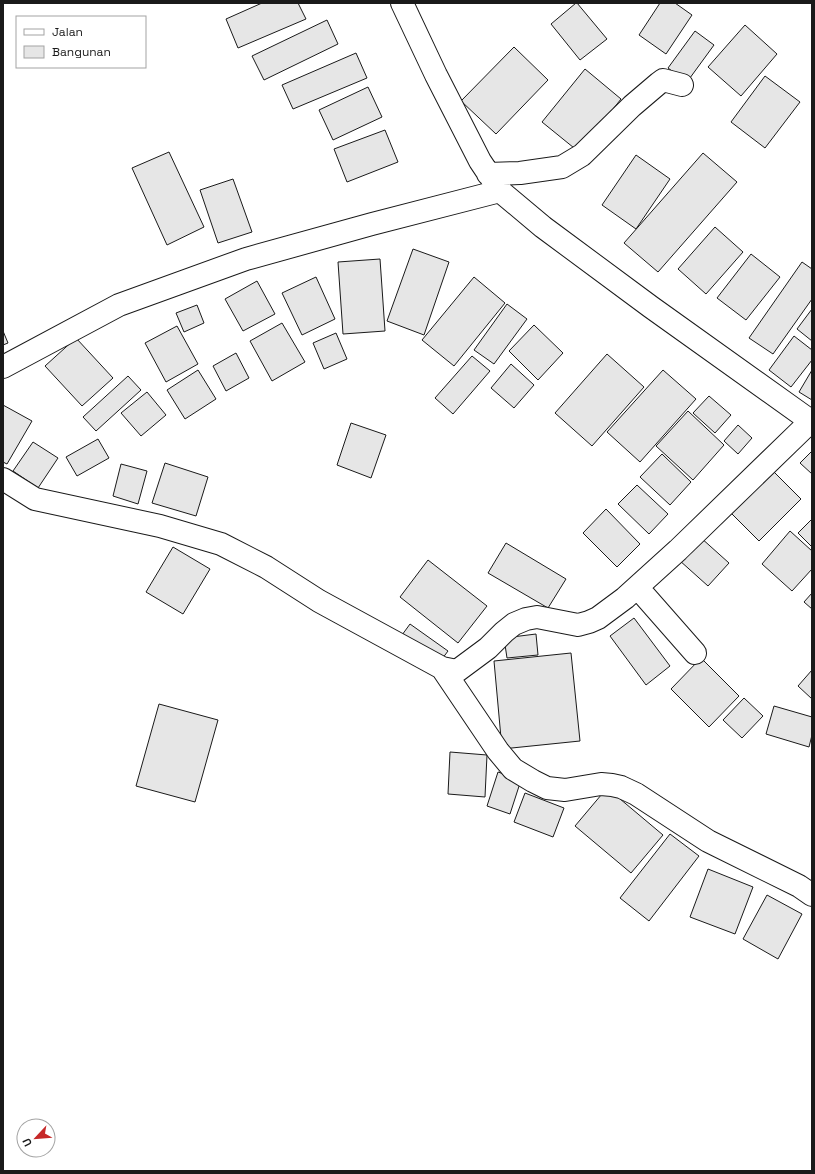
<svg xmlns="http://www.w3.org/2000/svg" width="815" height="1174" viewBox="0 0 815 1174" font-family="'Space Grotesk',sans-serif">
  <rect width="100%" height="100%" fill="#fff"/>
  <path fill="#e6e6e6" stroke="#1a1a1a" d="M262,3h36l8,16 -68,29 -12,-29z
    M576,3h1l30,36 -27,21 -29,-36z
    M660,3h15l17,12 -26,39 -27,-19z
    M327,20l11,24 -74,36 -12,-24z
    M745,25l32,29 -36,42 -33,-29z
    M695,31l19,14 -27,37 -19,-14z
    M514,47l34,33 -52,54 -35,-33z
    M356,53l11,25 -74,31 -11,-24z
    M585,69l36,30 -42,53 -37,-30z
    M765,76l35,26 -35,46 -34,-26z
    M368,87l14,30 -49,23 -14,-30z
    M385,130l13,32 -51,20 -13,-33z
    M169,152l35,75 -37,18 -35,-77z
    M703,153l34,29 -79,90 -34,-29z
    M636,155l34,24 -34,50 -34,-24z
    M233,179l19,53 -34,11 -18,-53z
    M715,227l28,25 -37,42 -28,-25z
    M413,249l36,13 -25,73 -37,-14z
    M751,254l29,23 -34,43 -29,-22z
    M380,259l5,72 -42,3 -5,-72z
    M802,262l10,7v30l-39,55 -24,-16z
    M316,277l19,42 -33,16 -20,-42z
    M474,277l31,26 -51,63 -32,-26z
    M257,281l18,33 -32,17 -18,-32z
    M507,304l20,15 -33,45 -20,-14z
    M197,305l7,18 -20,9 -8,-19z
    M812,309v32l-15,-12z
    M282,323l23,39 -33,19 -22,-40z
    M534,325l29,28 -25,27 -29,-29z
    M177,326l21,38 -32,18 -21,-39z
    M3,331l5,12 -5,2z
    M336,333l11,26 -23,10 -11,-26z
    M794,336l18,14v10l-21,27 -22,-17z
    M76,338l37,40 -31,28 -37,-40z
    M236,353l13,25 -23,13 -13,-25z
    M607,354l37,33 -52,59 -37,-33z
    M472,356l18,15 -37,43 -18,-16z
    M511,364l23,21 -20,23 -23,-20z
    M198,370l18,29 -31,20 -18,-29z
    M663,370l33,29 -56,63 -33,-30z
    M812,370v30l-13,-8z
    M128,376l13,14 -45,41 -13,-14z
    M147,392l19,23 -25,21 -20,-23z
    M709,396l22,19 -16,18 -22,-20z
    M3,405l29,16 -25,43 -4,-2z
    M688,411l36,34 -31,35 -37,-34z
    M351,423l35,12 -15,43 -34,-13z
    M738,425l14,13 -14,16 -14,-13z
    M98,439l11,19 -32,18 -11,-19z
    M33,442l25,16 -20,30 -25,-17z
    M812,451v23l-12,-11z
    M662,454l29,28 -21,23 -30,-28z
    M165,463l43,14 -12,39 -44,-13z
    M121,464l26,7 -9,33 -25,-8z
    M768,466l33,33 -42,42 -33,-33z
    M637,485l31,29 -19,20 -31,-30z
    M606,509l34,35 -23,23 -34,-34z
    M812,519v28l-14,-14z
    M790,531l22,20v18l-20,22 -30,-27z
    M700,537l29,26 -21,23 -29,-26z
    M506,543l60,36 -18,29 -60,-35z
    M173,547l37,22 -27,45 -37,-22z
    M428,560l59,46 -29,37 -58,-46z
    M812,593v16l-8,-7z
    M634,618l36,48 -24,19 -36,-49z
    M410,624l38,27 -9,12 -37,-28z
    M536,634l2,21 -31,3 -3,-20z
    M571,653l9,88 -78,8 -8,-88z
    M701,658l38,38 -30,31 -38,-38z
    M812,670v29l-14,-13z
    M744,698l19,18 -21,22 -19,-18z
    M159,704l59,16 -23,82 -59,-16z
    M774,706l38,11v18l-3,12 -43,-13z
    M450,752l37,3 -2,42 -37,-3z
    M498,772l23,8 -11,34 -23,-8z
    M607,788l56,47 -32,38 -56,-47z
    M525,793l39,15 -11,29 -39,-15z
    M670,834l29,22 -50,65 -29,-23z
    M708,869l45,18 -18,47 -45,-17z
    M767,895l35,19 -24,45 -35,-20z"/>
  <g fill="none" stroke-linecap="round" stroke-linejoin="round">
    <defs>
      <path id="minor" d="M402,3l34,72 44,86 20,30 43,36 108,80 161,115
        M488,174l32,-1 42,-6 20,-12 50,-49 27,-23 4,-3 19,5
        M3,367l116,-62 127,-46 126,-35 128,-33
        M3,479l32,20 125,27 61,18 45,23 53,34 123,67 15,3 31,-23 16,-16 10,-8 12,-5 11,-2 41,8 11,-3 9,-4 27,-20 53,-48 133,-129
        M637,587l58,66
        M442,668l56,83 15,18 20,12 14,7 18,2 36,-6 11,1 9,2 15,7 72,47 91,45 13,9"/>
    </defs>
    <use href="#minor" stroke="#1a1a1a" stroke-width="24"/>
    <use href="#minor" stroke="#fff" stroke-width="22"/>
  </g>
  <rect width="815" height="1174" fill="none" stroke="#1a1a1a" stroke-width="8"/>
  <rect x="16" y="16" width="130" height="52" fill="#ffffff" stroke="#a3a3a3"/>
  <rect x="24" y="29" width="20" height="6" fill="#ffffff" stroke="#a3a3a3"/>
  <text x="52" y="36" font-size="12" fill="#1a1a1a">Jalan</text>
  <rect x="24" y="46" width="20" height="12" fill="#e6e6e6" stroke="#a3a3a3"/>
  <text x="52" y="56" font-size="12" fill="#1a1a1a">Bangunan</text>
  <g transform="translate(36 1138) rotate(244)"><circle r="19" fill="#ffffff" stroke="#a3a3a3"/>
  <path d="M0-3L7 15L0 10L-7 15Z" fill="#c62828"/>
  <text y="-6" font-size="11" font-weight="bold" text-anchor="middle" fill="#1a1a1a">U</text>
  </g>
</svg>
